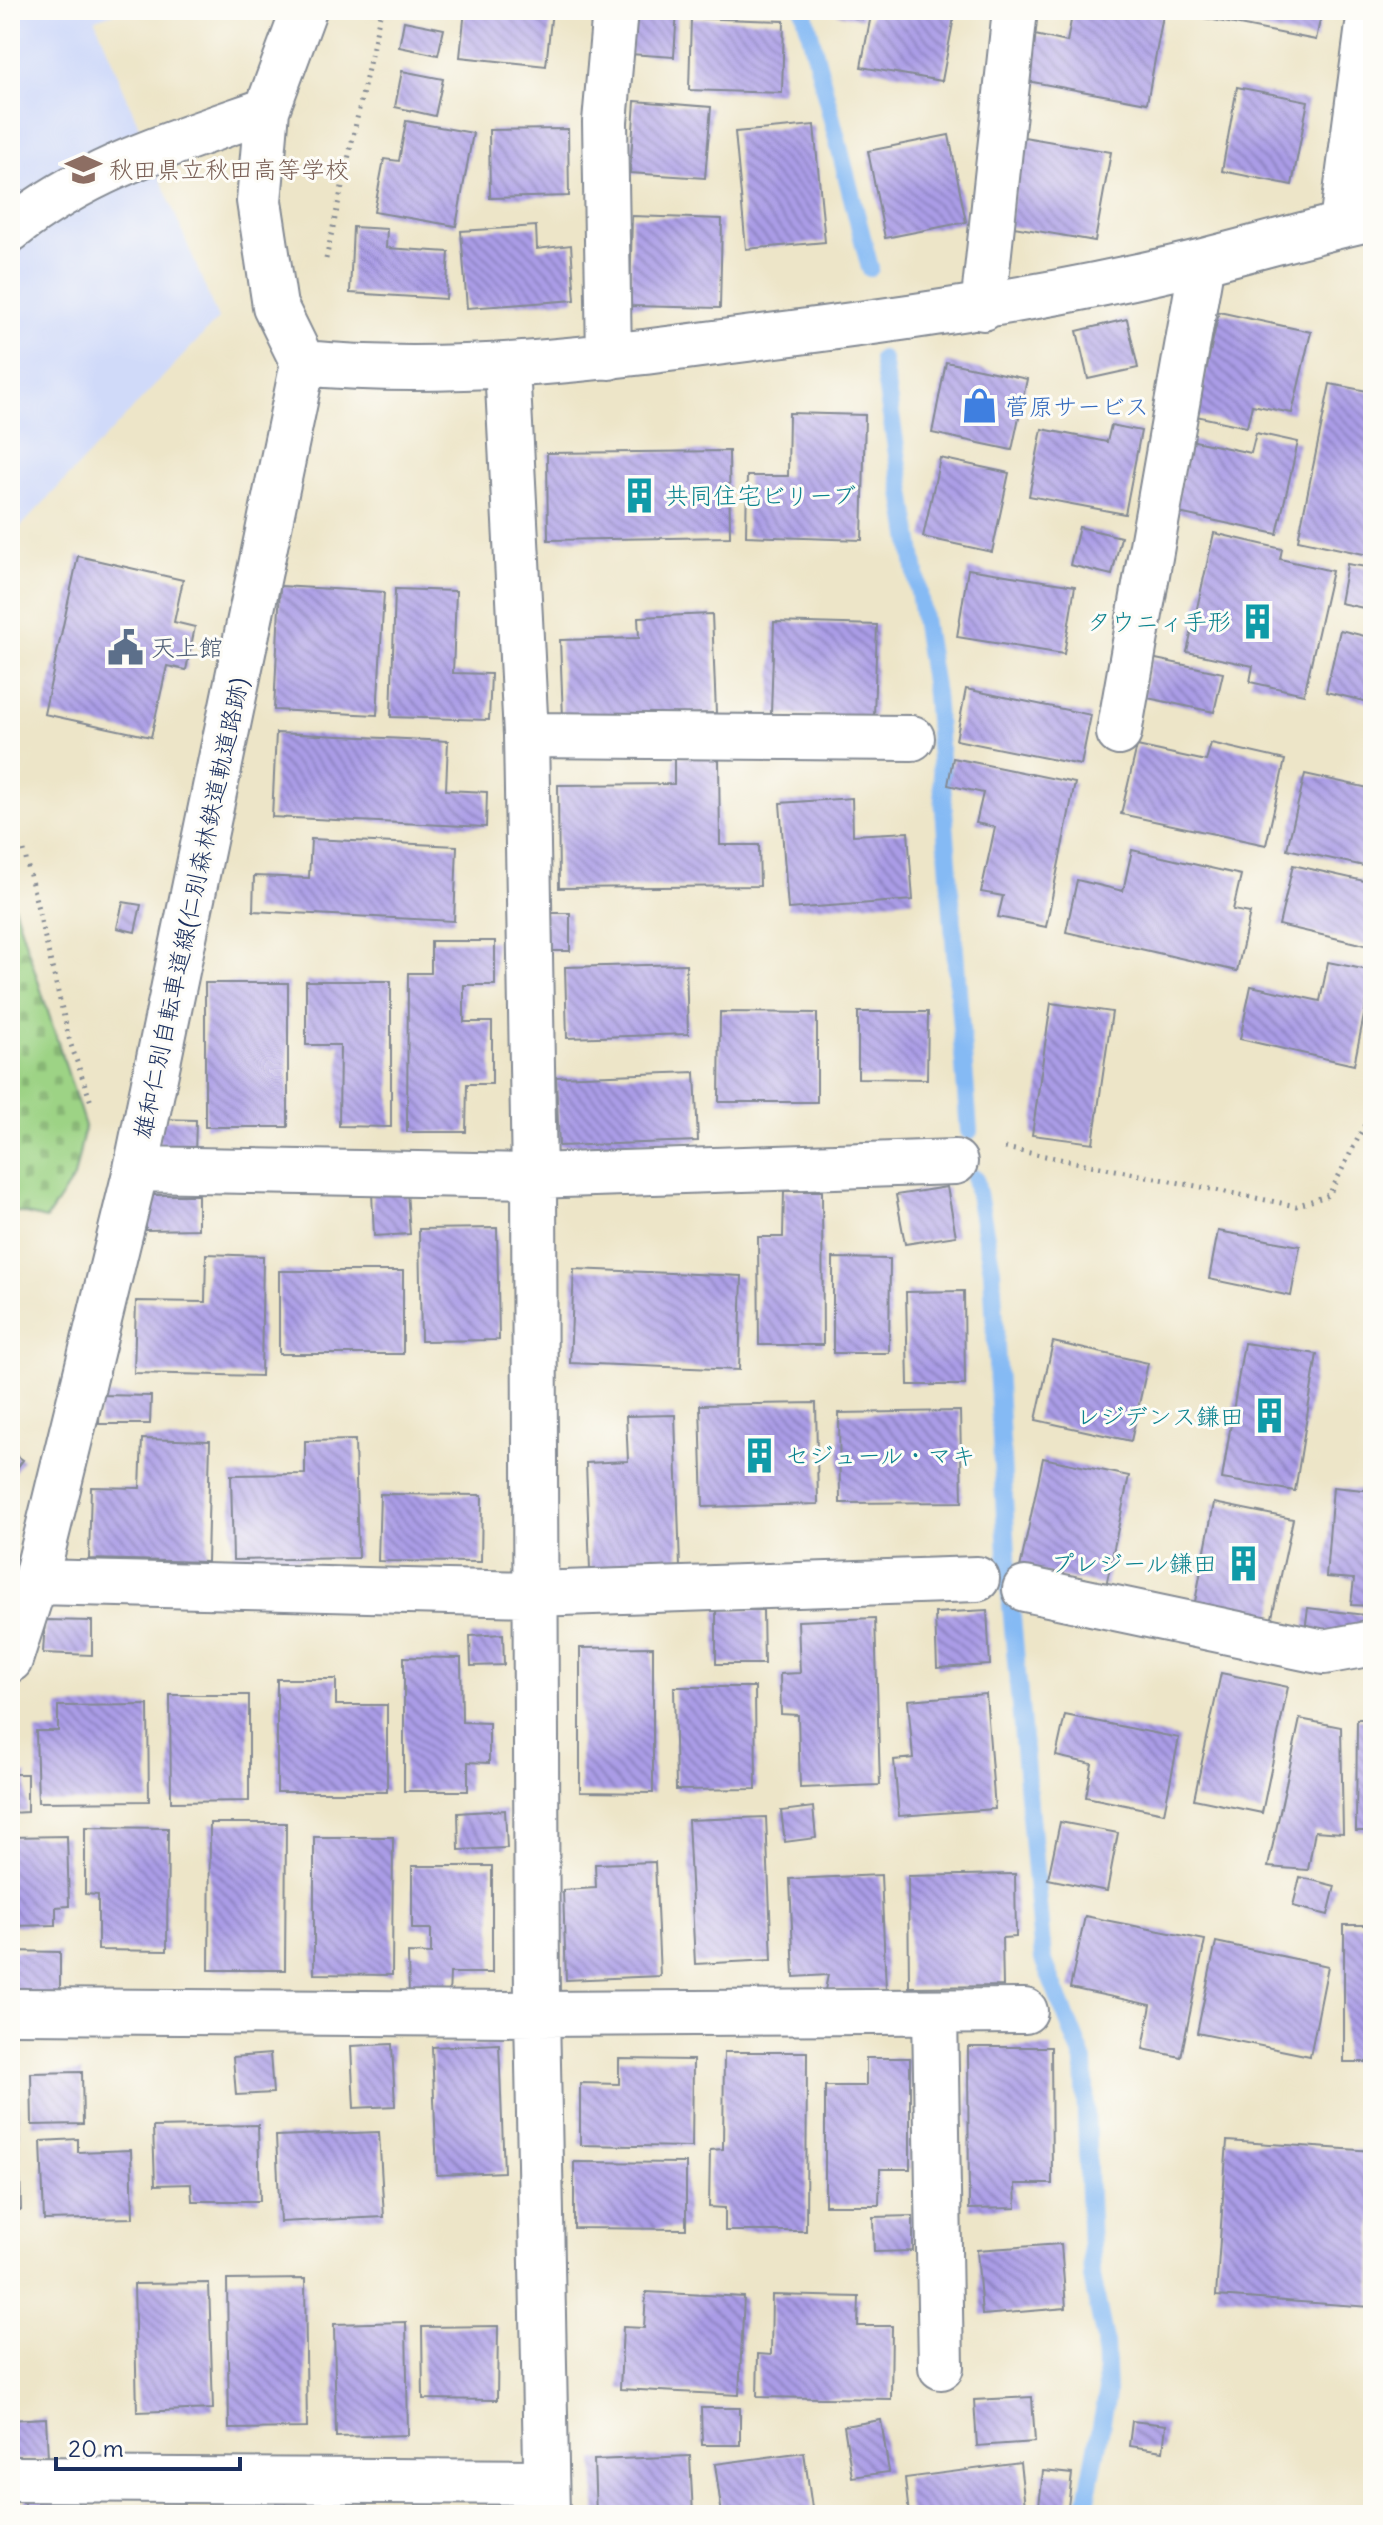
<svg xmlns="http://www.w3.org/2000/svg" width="1383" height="2525" viewBox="0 0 1383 2525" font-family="Delius,'Klee One',sans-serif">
  <defs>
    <pattern id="cemetery-stones" width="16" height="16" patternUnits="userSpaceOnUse" patternTransform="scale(2)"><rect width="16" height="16" fill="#9dd385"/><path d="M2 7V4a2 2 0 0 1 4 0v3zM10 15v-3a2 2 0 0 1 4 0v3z" fill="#87b575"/></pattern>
    <pattern id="building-back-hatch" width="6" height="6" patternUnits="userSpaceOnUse" patternTransform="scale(2)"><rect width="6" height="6" fill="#aa9ce6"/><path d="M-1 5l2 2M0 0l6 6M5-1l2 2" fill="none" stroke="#8a80be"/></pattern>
  </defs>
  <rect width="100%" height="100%" fill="#fdfcf7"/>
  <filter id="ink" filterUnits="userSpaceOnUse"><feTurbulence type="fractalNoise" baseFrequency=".0125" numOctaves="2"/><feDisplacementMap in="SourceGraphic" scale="16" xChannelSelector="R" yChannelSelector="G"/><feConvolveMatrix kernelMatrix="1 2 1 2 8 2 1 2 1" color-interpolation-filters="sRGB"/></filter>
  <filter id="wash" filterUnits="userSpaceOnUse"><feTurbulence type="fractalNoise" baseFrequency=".006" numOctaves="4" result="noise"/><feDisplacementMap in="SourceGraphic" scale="32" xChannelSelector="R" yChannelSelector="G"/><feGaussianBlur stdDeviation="1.8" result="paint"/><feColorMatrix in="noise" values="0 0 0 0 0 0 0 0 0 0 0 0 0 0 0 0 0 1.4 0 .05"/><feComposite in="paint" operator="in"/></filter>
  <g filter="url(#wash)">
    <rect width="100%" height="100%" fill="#ede5c8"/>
    <path fill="#d0daf9" d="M10,10h114l-29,9 123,300 -208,219z"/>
    <path fill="url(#cemetery-stones)" stroke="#5c8172" stroke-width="2" d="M10,894l75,232 -11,52 -28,41 -36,-9z"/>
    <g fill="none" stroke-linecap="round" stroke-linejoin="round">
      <path stroke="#85baf4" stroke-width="18" d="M804,10l66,258
        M882,359l53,335 34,437
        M975,1178l17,92 16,303 35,386 41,102 8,216 13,64 2,54 -23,120"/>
    </g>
    <g id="blocks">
      <path fill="url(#building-back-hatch)" d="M465,10h87l-6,56 -86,-9z
        M633,10h44l-3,47 -44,-3z
        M837,10h26l-1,9 -25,-5z
        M872,10l83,2 -13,69 -81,-14z
        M1073,10h91l-17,93 -120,-22 8,-46 32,7z
        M1179,10h143l-6,30 -138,-27z
        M691,18l93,3 -2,72 -93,-3z
        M404,21l40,8 -6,26 -39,-8z
        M402,71l41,8 -8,37 -40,-9z
        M1237,87l71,14 -16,84 -70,-14z
        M635,101l76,6 -6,71 -75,-5z
        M406,121l67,12 -17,93 -82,-14 10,-53 15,2z
        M814,125l11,117 -79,7 -11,-117z
        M568,129l1,67 -79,2 -1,-68z
        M949,135l17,87 -81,16 -17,-87z
        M1024,137l87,15 -16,89 -87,-15z
        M632,216l90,3 -2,89 -90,-2z
        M536,226l1,23 34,-4 4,55 -108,8 -6,-77z
        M353,227l34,2 -1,19 63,4 -3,47 -96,-6z
        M1219,312l92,20 -19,81 -40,-8 -5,22 -51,-11z
        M1127,319l11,49 -50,11 -11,-48z
        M946,362l81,17 -15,71 -80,-17z
        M1330,384l43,8v164l-75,-16z
        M789,413l76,2 -3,125 -116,-4 1,-60h41z
        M1111,425l30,6 -16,83 -96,-18 13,-67 65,13z
        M1256,433l42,9 -21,92 -103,-22 16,-72 61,13z
        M729,451l1,86 -182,3 -1,-87z
        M940,458l69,15 -17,79 -69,-15z
        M1079,527l42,10 -9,38 -42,-10z
        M1214,533l68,16 -2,10 52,12 -28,123 -54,-12 3,-16 -66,-14z
        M78,556l105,24 -9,42 21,5 -9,43 -19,-4 -16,71 -107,-23z
        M1347,564l26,4v42l-33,-7z
        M968,569l107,17 -11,68 -107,-17z
        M280,586l104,6 -7,123 -103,-5z
        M395,589l61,2 -3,82 38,1 -2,46 -98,-3z
        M712,614l4,99 -153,5 -3,-78 79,-2 -1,-21z
        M774,622l103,3 -3,92 -103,-3z
        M1340,630l33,8v65l-47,-11z
        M1151,658l72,15 -9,39 -71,-15z
        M966,689l125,26 -10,50 -125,-25z
        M276,733l172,8 -2,49 41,2 -1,35 -214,-10z
        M1211,743l74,17 -19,85 -145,-31 16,-68 69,15z
        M674,757h45l1,88h39l1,41 -201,2 -1,-103 116,-1z
        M953,758l122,25 -29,144 -48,-10 5,-21 -22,-4 14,-65 -19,-4 7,-30 -35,-8z
        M1305,774l68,15v79l-86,-19z
        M852,798l1,37 55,-3 5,68 -125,9 -8,-106z
        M311,839l146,7 -3,75 -201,-10 1,-35 55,2z
        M1132,850l109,25 -8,35 17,3 -13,58 -171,-39 11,-52 46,11z
        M1293,865l80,18v64l-94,-22z
        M123,902l18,3 -6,27 -18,-4z
        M543,913h27v38h-26z
        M431,941h64v44h-31v37h28v62h-25l-1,48h-59l1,-159h23z
        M1328,962l45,9 -19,94 -114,-26 11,-53 69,15z
        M686,964l2,70 -121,4 -2,-71z
        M306,981h85v146l-52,-1 1,-81h-34z
        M205,983h83v144h-83z
        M1051,1003l61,9 -19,131 -61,-8z
        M720,1012l97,1v89h-98z
        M858,1012h70l-1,67 -69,-1z
        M695,1072l3,69 -139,5 -3,-69z
        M159,1119l37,1 -1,35h-36z
        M947,1187l9,49 -51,8 -9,-49z
        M407,1191l3,43 -36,2 -2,-44z
        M784,1191h38l1,154h-64l-1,-108h25z
        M145,1195h53v34l-52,1z
        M497,1228l2,112 -78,1 -2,-112z
        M1218,1231l82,15 -9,50 -82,-17z
        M206,1254l57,2 -2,120 -127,-3 2,-72 69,1z
        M833,1258l57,1 -1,94h-56z
        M574,1269l168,7 -3,94 -169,-7z
        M279,1271h124v83h-124z
        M964,1291l1,94h-57l-2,-93z
        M1053,1342l95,21 -17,78 -95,-21z
        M1244,1343l73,11 -22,137 -73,-12z
        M100,1395l51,1 -1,28h-51z
        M816,1403l2,101 -115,3 -3,-102z
        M960,1411l2,91 -122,1 -1,-90z
        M675,1415l5,153 -90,2 -4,-107 42,-2 -2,-45z
        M142,1439l68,2 -3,121 -118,-3 2,-72 49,1z
        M355,1440l3,118 -125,2 -2,-85 74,-1v-33z
        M10,1451l13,9 -13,18z
        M1043,1458l86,18 -23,110 -86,-18z
        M1333,1487l40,4v115l-22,-1 3,-26 -28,-2z
        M380,1494l102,1 -1,67 -103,-1z
        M1214,1503l79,16 -22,103 -77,-15z
        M1308,1608l57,7 -2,20 -58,-5z
        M716,1610h47l1,54h-48z
        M987,1610l3,55 -53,3 -2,-55z
        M875,1618l5,167 -80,3 -2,-73 -17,-1 -1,-40 20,-1 -2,-52z
        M45,1620l47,1v34l-49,-2z
        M503,1634l1,31 -33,1 -1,-30z
        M653,1647v146l-73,-1v-144z
        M404,1657l57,1 1,64 27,1v40l-21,-1v29h-64z
        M1221,1673l67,14 -26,126 -68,-14z
        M277,1679h59v26h51v87h-110z
        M674,1687h81l1,102 -80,1z
        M986,1694l9,115 -96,7 -5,-56 19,-2 -5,-58z
        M170,1695h79v106l-78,1z
        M148,1705l1,96 -111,1 -2,-71h22v-25z
        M1065,1715l114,23 -15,75 -78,-16 6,-33 -36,-8z
        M1300,1719l41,8 2,106 -28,-2 -7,39 -40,-3z
        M1357,1719h16v112h-17z
        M10,1774h17v38l-17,1z
        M813,1807l3,31 -31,4 -4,-31z
        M505,1810l2,38 -48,2 -1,-37z
        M766,1817l6,143 -77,4 -7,-144z
        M1060,1822l58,11 -11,58 -59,-12z
        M210,1823h76l-1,147h-76z
        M85,1827l83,1 -1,123 -69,-1v-55l-13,-1z
        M67,1836l2,70 -13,1v18l-46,1v-89z
        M314,1837h79l-1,138 -78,-1z
        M655,1862l5,114 -94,4 -3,-90 33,-2 -1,-24z
        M412,1866h80v107h-42l-1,25 -40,-1 -1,-44 23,1v-25h-19z
        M1015,1874l1,63 -14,1 1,48 -94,1 -1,-111z
        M881,1875l5,114 -61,1 3,-15 -34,2 -4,-98z
        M1300,1877l35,9 -7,29 -35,-9z
        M1085,1916l120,24 -24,117 -38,-8 8,-44 -81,-17z
        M1344,1925h29v137h-29z
        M1216,1942l112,24 -18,90 -113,-23z
        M10,1951l50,1v46l-50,-1z
        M392,2044l3,62 -41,2 -3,-62z
        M499,2044l5,128 -67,3 -5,-128z
        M968,2047h83l1,137h-37l1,24 -47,1z
        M724,2052h83l-1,179h-81v-23l-16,-1 1,-57 13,-1z
        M270,2054l3,39 -37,2 -3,-38z
        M866,2058h44v111h-30l-1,36h-54v-119h41z
        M619,2059l74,1 -1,87 -112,-2v-62l39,1z
        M82,2072l1,52 -51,1 -1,-52z
        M10,2102h8l3,108h-11z
        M258,2125l2,76h-68l-1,-17 -36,1 -2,-58z
        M379,2132l5,85 -104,5 -4,-86z
        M78,2139v13l53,-2 2,68 -89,2 -3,-79z
        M1227,2141l146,10 -2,156 -155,-11z
        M574,2162l112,1v66l-112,-1z
        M913,2216v35l-39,1 -1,-35z
        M1061,2244l5,64 -84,7 -5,-65z
        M305,2279l2,149 -78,1 -2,-149z
        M209,2283l4,126 -76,3 -3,-128z
        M646,2292l98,5 -5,98 -119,-6 3,-62 21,1z
        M772,2295l87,2 -1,29h34l-1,73 -134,-2 1,-43 13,1z
        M406,2322l2,113 -72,2 -2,-113z
        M498,2326l-1,74 -74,-1 -1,-72z
        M1032,2397l3,45 -58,4 -3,-46z
        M701,2408h39v37h-38z
        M46,2418l2,40 -38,2v-40z
        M881,2420l8,52 -37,5 -8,-51z
        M1132,2421l34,4 -3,26 -34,-5z
        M804,2452l9,63h-91l-7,-51z
        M690,2456l3,59h-97l-2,-55z
        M1020,2463l6,52h-117l-4,-37z
        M1043,2471l29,3 -5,41h-29z
        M25,2498h53l-1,17h-52z
        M286,2501v14h-44v-13z"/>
    </g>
  </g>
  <g filter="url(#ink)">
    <use href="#blocks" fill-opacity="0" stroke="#848a93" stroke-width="2"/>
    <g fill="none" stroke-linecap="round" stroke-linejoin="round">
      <defs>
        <path id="minor" d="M1342,224l28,-214
          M10,230c76,-61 166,-88 257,-120
          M983,308l32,-298
          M609,357l-4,-235 10,-112
          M303,363c154,15 306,-6 458,-26 149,-19 296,-40 442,-76 57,-14 113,-31 170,-43
          M303,363l-28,-57 -16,-105 8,-91 37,-100
          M507,366l19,369 8,441 3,838 10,501
          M1119,733l83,-471
          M526,735l386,3
          M136,1169l398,7 421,-14
          M35,1582l498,12 444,-15
          M1025,1589l299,63 49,-9
          M10,1660l25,-78 101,-413 167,-806
          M10,2011l527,3 488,-3
          M935,2013l6,354
          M15,2479l531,3"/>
      </defs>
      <use href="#minor" stroke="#848a93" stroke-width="48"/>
      <path stroke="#848a93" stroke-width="5" stroke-dasharray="2 6" stroke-linecap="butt" d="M326,259l55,-249
        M24,851l46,191 22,63
        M1005,1148l291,58 33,-11 44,-86"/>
      <use href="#minor" stroke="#fff" stroke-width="44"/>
    </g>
  </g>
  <defs>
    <symbol id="school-bare" viewBox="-9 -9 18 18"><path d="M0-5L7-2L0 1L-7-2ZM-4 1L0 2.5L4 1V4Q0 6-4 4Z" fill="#8d6e63" stroke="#fdfcf7" stroke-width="2.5" paint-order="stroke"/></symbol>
    <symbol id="shop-bare" viewBox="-9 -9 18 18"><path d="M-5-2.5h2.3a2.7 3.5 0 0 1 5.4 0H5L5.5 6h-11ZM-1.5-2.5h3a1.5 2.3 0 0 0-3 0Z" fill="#3f7fe0" stroke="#fdfcf7" stroke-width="2.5" paint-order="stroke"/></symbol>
    <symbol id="building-bare" viewBox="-9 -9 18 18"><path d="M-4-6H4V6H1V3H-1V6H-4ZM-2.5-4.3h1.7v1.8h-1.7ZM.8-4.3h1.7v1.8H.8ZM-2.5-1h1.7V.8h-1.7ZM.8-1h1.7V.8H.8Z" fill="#0f9aa8" stroke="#fdfcf7" stroke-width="2.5" paint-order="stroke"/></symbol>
    <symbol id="civic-bare" viewBox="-9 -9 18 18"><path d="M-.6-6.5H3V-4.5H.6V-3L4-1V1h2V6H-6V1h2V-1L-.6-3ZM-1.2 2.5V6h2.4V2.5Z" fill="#5c6f8a" stroke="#fdfcf7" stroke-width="2.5" paint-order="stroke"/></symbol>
  </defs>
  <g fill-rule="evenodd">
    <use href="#school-bare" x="58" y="144" width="51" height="51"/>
    <use href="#shop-bare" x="954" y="380" width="51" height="51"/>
    <use href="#building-bare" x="614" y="470" width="51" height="51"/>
    <use href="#building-bare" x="1232" y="596" width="51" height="51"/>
    <use href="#civic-bare" x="100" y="622" width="51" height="51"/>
    <use href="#building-bare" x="1244" y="1390" width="51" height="51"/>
    <use href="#building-bare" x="734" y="1430" width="51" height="51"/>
    <use href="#building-bare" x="1218" y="1538" width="51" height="51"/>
  </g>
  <g text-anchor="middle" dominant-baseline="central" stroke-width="6" stroke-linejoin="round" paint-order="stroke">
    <g font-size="24" fill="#785e54" stroke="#fdfcf7" text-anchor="start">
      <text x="109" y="169">秋田県立秋田高等学校</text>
    </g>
    <g font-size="24" fill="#366cbe" stroke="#fdfcf7" text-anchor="start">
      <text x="1005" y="406">菅原サービス</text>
    </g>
    <g font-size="24" fill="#0d838f" stroke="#fdfcf7" text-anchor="end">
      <text x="665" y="495" text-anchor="start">共同住宅ビリーブ</text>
      <text x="1231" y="621">タウニィ手形</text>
      <text x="1244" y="1416">レジデンス鎌田</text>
      <text x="785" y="1455" text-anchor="start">セジュール・マキ</text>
      <text x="1217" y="1563">プレジール鎌田</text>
    </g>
    <g font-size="24" fill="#4e5e75" stroke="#fdfcf7" text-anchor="start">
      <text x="151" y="647">天上館</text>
    </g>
    <g font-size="24" fill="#1b2f5e" stroke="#fdfcf7">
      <text transform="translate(190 908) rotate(-78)">雄和仁別自転車道線(仁別森林鉄道軌道路跡)</text>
    </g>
  </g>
  <rect width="1383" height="2525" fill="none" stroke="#fdfcf7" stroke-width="40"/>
  <path d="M56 2457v12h184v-12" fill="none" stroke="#1b2f5e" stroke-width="4"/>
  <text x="68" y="2457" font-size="24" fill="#1b2f5e" stroke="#fdfcf7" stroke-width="6" paint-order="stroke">20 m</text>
</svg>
